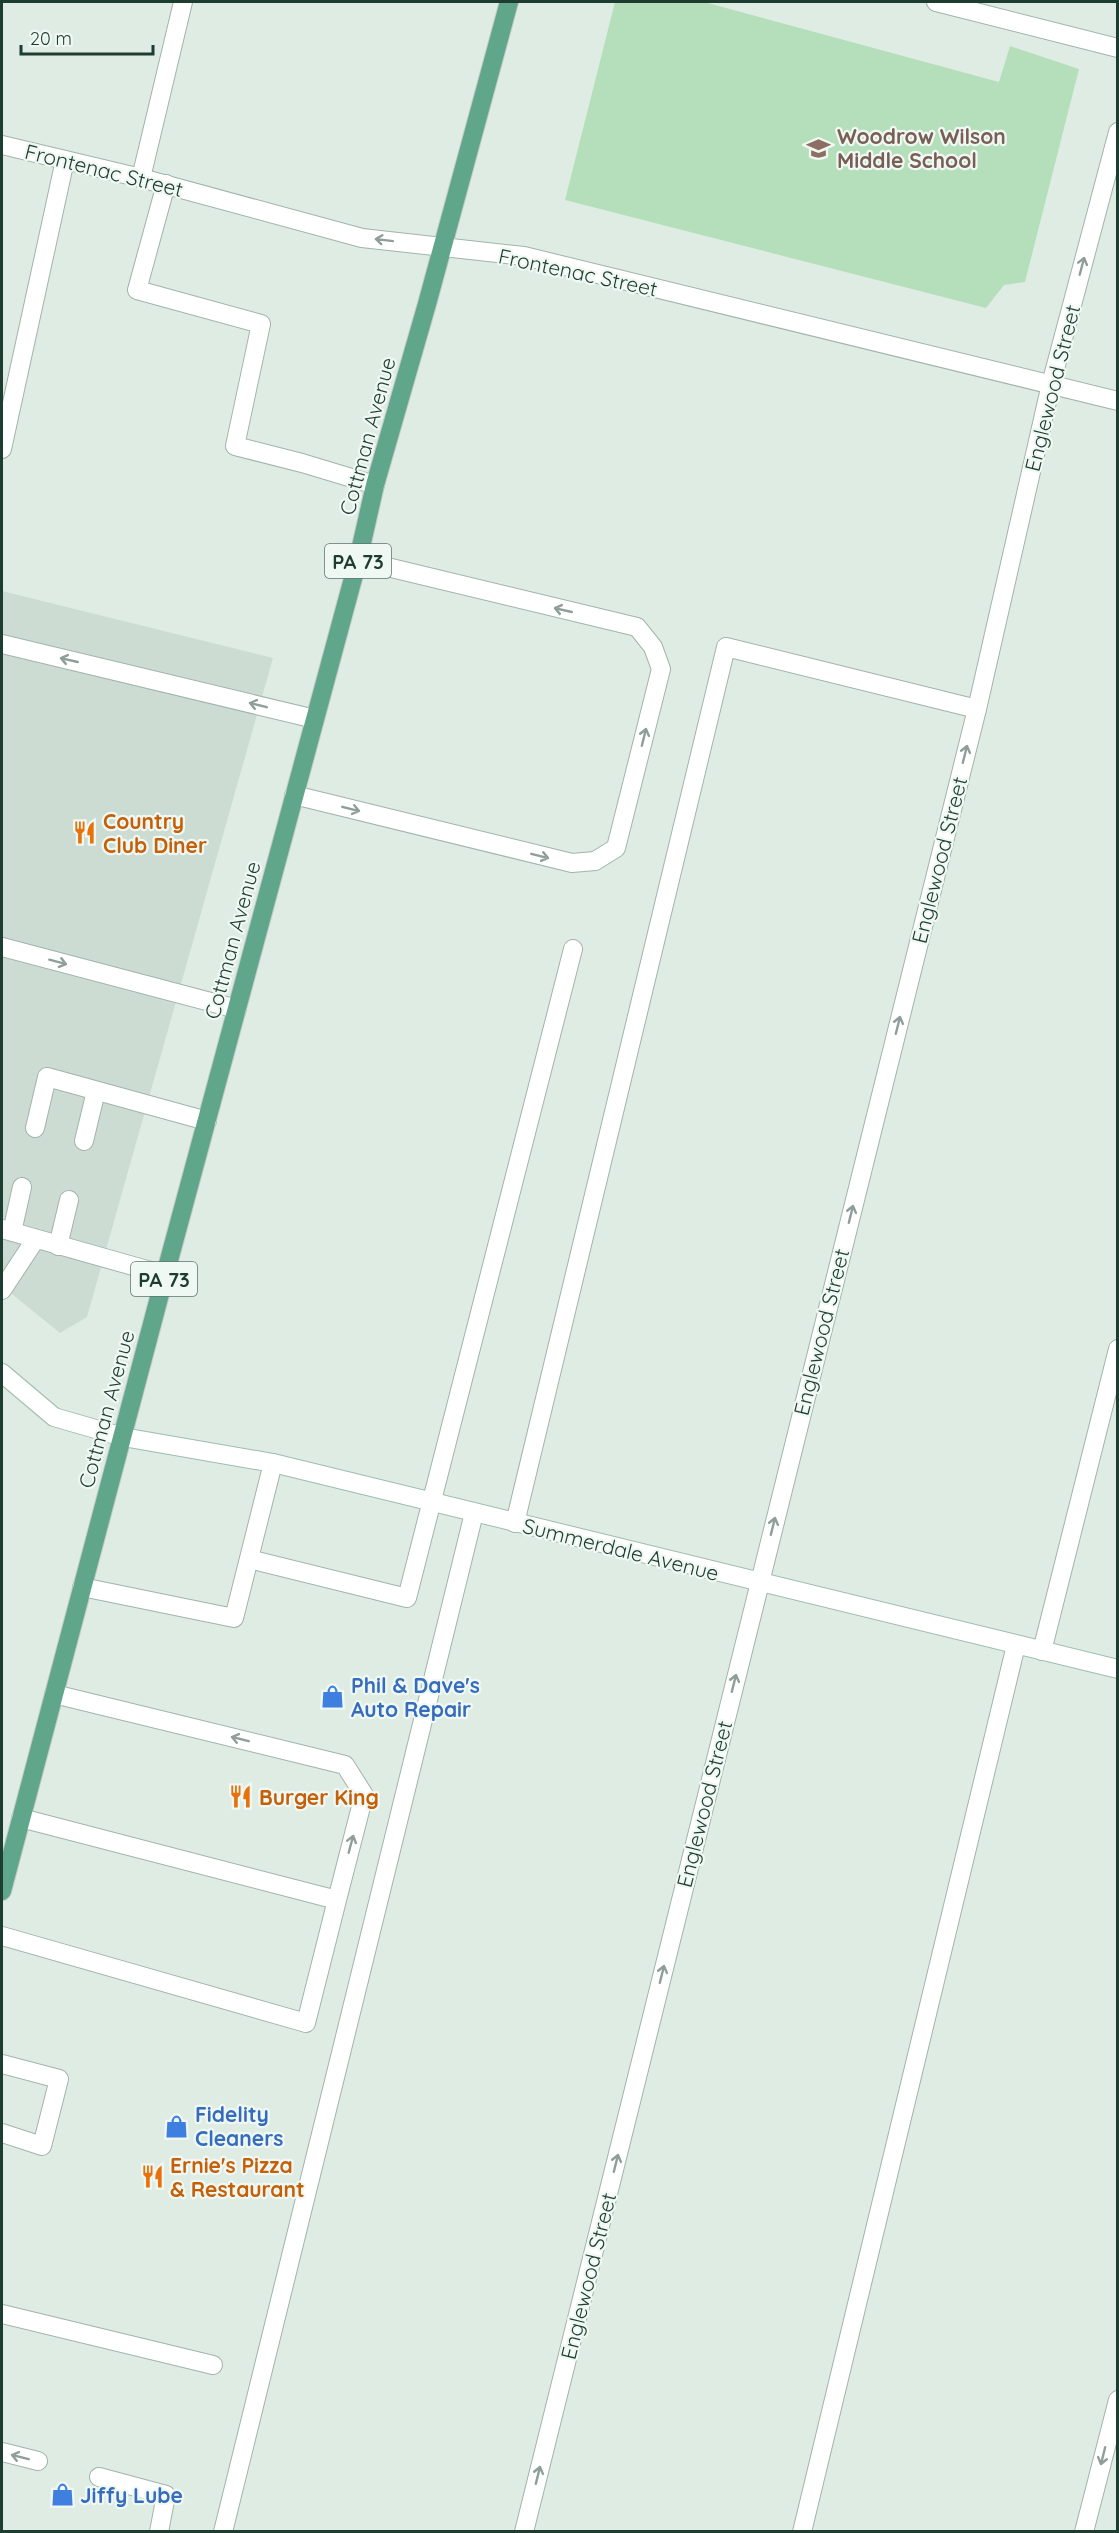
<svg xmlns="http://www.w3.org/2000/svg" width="1119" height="2533" viewBox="0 0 1119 2533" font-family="Quicksand,sans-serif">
  <rect width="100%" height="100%" fill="#dfece4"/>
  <path fill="#cddcd3" d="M2,591l271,67 -186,659 -27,16 -58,-47z"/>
  <path fill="#b5dfbb" d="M615,2h89l295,80 11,-36 69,23 -54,213 -21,3 -18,23 -421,-108z"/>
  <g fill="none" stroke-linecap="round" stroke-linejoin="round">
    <defs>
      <path id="lane" d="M936,2l182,46
        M141,178l42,-176
        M166,184l-29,106 124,34 -26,122 67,17 73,22
        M2,449l63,-289
        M2,644l313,75
        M294,795l278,68 23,-2 21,-13 45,-179 -8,-22 -16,-20 -279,-67
        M2,947l235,62
        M35,1128l12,-51 160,44
        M84,1141l12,-50
        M2,1229l163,46
        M12,1232l10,-45
        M58,1246l11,-46
        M2,1290l33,-50
        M515,1523l211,-876 251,62
        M249,1559l158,39 166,-649
        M82,1587l152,31 39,-155
        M1042,1651l76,-302
        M54,1694l291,71 19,30 -27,105
        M2,1936l304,87 31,-123 -316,-82
        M2,2064l57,15 -17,67 -40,-13
        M2,2314l211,51
        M2,2452l36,9
        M99,2477l67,18 -7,37
        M223,2532l251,-1019
        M802,2532l214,-887"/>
      <path id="street" d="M2,145l139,33 221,60 162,18 594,145
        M524,2532l453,-1823 74,-325 67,-252
        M1084,2532l34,-132"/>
      <path id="secondary" d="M2,1373l52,44 69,20 150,26 845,206"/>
      <path id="primary" d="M2,1891l163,-616 193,-715 17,-75 52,-181 82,-302"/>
    </defs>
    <use href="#lane" stroke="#a1b4ab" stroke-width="20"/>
    <use href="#street" stroke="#a1b4ab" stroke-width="20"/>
    <use href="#secondary" stroke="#9fbcae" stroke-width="20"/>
    <use href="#primary" stroke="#c0c9c5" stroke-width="20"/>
    <use href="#lane" stroke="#fff" stroke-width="18"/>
    <use href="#street" stroke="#fff" stroke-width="18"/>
    <use href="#secondary" stroke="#fff" stroke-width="18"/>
    <use href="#primary" stroke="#5fa68a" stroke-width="18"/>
  </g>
  <defs><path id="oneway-shaft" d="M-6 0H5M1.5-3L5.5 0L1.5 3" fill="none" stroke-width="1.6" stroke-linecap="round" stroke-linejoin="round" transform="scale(1.5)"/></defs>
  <g stroke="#8e9e98">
    <use href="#oneway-shaft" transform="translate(384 240) rotate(-173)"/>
    <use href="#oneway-shaft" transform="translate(1082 266) rotate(-75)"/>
    <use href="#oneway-shaft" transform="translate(563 610) rotate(-167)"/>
    <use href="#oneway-shaft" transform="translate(69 660) rotate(-167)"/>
    <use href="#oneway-shaft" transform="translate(258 705) rotate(-166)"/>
    <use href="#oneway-shaft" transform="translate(644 737) rotate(-76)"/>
    <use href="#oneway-shaft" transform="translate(965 754) rotate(-76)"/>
    <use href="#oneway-shaft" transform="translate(351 809) rotate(14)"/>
    <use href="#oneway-shaft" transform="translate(540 856) rotate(14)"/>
    <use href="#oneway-shaft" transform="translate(58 962) rotate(15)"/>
    <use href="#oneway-shaft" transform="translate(898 1025) rotate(-76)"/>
    <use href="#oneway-shaft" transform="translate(851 1214) rotate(-76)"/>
    <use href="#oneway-shaft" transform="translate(773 1526) rotate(-76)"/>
    <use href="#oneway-shaft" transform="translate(734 1683) rotate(-76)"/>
    <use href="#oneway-shaft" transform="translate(240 1739) rotate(-166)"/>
    <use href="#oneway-shaft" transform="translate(351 1844) rotate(-75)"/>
    <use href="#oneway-shaft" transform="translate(662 1974) rotate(-76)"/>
    <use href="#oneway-shaft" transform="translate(616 2163) rotate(-76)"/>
    <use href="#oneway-shaft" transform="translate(1103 2456) rotate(104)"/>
    <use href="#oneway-shaft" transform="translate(20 2457) rotate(-166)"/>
    <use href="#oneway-shaft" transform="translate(538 2475) rotate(-76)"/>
  </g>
  <defs>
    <symbol id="school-bare" viewBox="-9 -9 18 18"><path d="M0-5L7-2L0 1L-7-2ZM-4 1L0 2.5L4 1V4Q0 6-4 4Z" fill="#8d6e63" stroke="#f0f8f3" stroke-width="2.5" paint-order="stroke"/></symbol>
    <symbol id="restaurant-bare" viewBox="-9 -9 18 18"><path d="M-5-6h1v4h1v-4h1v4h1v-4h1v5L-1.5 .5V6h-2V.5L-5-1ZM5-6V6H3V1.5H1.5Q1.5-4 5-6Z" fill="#e8710a" stroke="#f0f8f3" stroke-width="2.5" paint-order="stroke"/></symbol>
    <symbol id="shop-bare" viewBox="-9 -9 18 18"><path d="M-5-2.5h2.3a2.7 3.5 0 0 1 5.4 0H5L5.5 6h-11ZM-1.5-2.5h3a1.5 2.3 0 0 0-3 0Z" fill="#3f7fe0" stroke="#f0f8f3" stroke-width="2.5" paint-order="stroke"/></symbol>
  </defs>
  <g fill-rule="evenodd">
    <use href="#school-bare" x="802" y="132" width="33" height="33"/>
    <use href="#restaurant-bare" x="68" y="816" width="33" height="33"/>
    <use href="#shop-bare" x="316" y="1680" width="33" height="33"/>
    <use href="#restaurant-bare" x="224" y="1780" width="33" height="33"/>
    <use href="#shop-bare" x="160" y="2110" width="33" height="33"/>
    <use href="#restaurant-bare" x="136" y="2160" width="33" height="33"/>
    <use href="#shop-bare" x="46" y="2478" width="33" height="33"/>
  </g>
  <g text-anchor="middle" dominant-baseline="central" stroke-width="4.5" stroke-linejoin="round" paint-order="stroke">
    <g fill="#f0f8f3" stroke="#5d756b" stroke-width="1.5">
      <rect x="325" y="544" width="66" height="34" rx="4.5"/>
      <rect x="131" y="1262" width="66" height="34" rx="4.5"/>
    </g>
    <g font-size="20" font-weight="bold" fill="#1e3d31">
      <text x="358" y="561">PA 73</text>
      <text x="164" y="1279">PA 73</text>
    </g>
    <g font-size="21" font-weight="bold" fill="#785e54" stroke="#f0f8f3" text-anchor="start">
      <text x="837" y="136">Woodrow Wilson<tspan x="837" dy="24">Middle School</tspan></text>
    </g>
    <g font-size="21" fill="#1e3d31" stroke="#f0f8f3">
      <text transform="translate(104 170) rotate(14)">Frontenac Street</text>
      <text transform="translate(578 272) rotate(12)">Frontenac Street</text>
      <text transform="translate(1052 388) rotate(-76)">Englewood Street</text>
      <text transform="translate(367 436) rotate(-75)">Cottman Avenue</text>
      <text transform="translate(939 860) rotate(-76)">Englewood Street</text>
      <text transform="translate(232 940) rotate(-75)">Cottman Avenue</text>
      <text transform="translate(821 1332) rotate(-76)">Englewood Street</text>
      <text transform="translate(106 1409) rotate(-75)">Cottman Avenue</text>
      <text transform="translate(621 1549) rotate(14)">Summerdale Avenue</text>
      <text transform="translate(704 1804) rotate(-76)">Englewood Street</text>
      <text transform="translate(588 2276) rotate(-76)">Englewood Street</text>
    </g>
    <g font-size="21" font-weight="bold" fill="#c56008" stroke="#f0f8f3" text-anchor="start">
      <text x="103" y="821">Country<tspan x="103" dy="24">Club Diner</tspan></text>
      <text x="259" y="1797">Burger King</text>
      <text x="170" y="2165">Ernie's Pizza<tspan x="170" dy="24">&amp; Restaurant</tspan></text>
    </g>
    <g font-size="21" font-weight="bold" fill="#366cbe" stroke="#f0f8f3" text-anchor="start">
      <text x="351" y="1685">Phil &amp; Dave's<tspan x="351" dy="24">Auto Repair</tspan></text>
      <text x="195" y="2114">Fidelity<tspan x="195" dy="24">Cleaners</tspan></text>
      <text x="80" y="2495">Jiffy Lube</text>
    </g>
  </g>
  <rect width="1119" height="2533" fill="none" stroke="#1e3d31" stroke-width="6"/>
  <path d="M21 45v9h132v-9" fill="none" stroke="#1e3d31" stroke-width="3"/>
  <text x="30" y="45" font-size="18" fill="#1e3d31" stroke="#f0f8f3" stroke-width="4.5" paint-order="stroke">20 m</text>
</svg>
